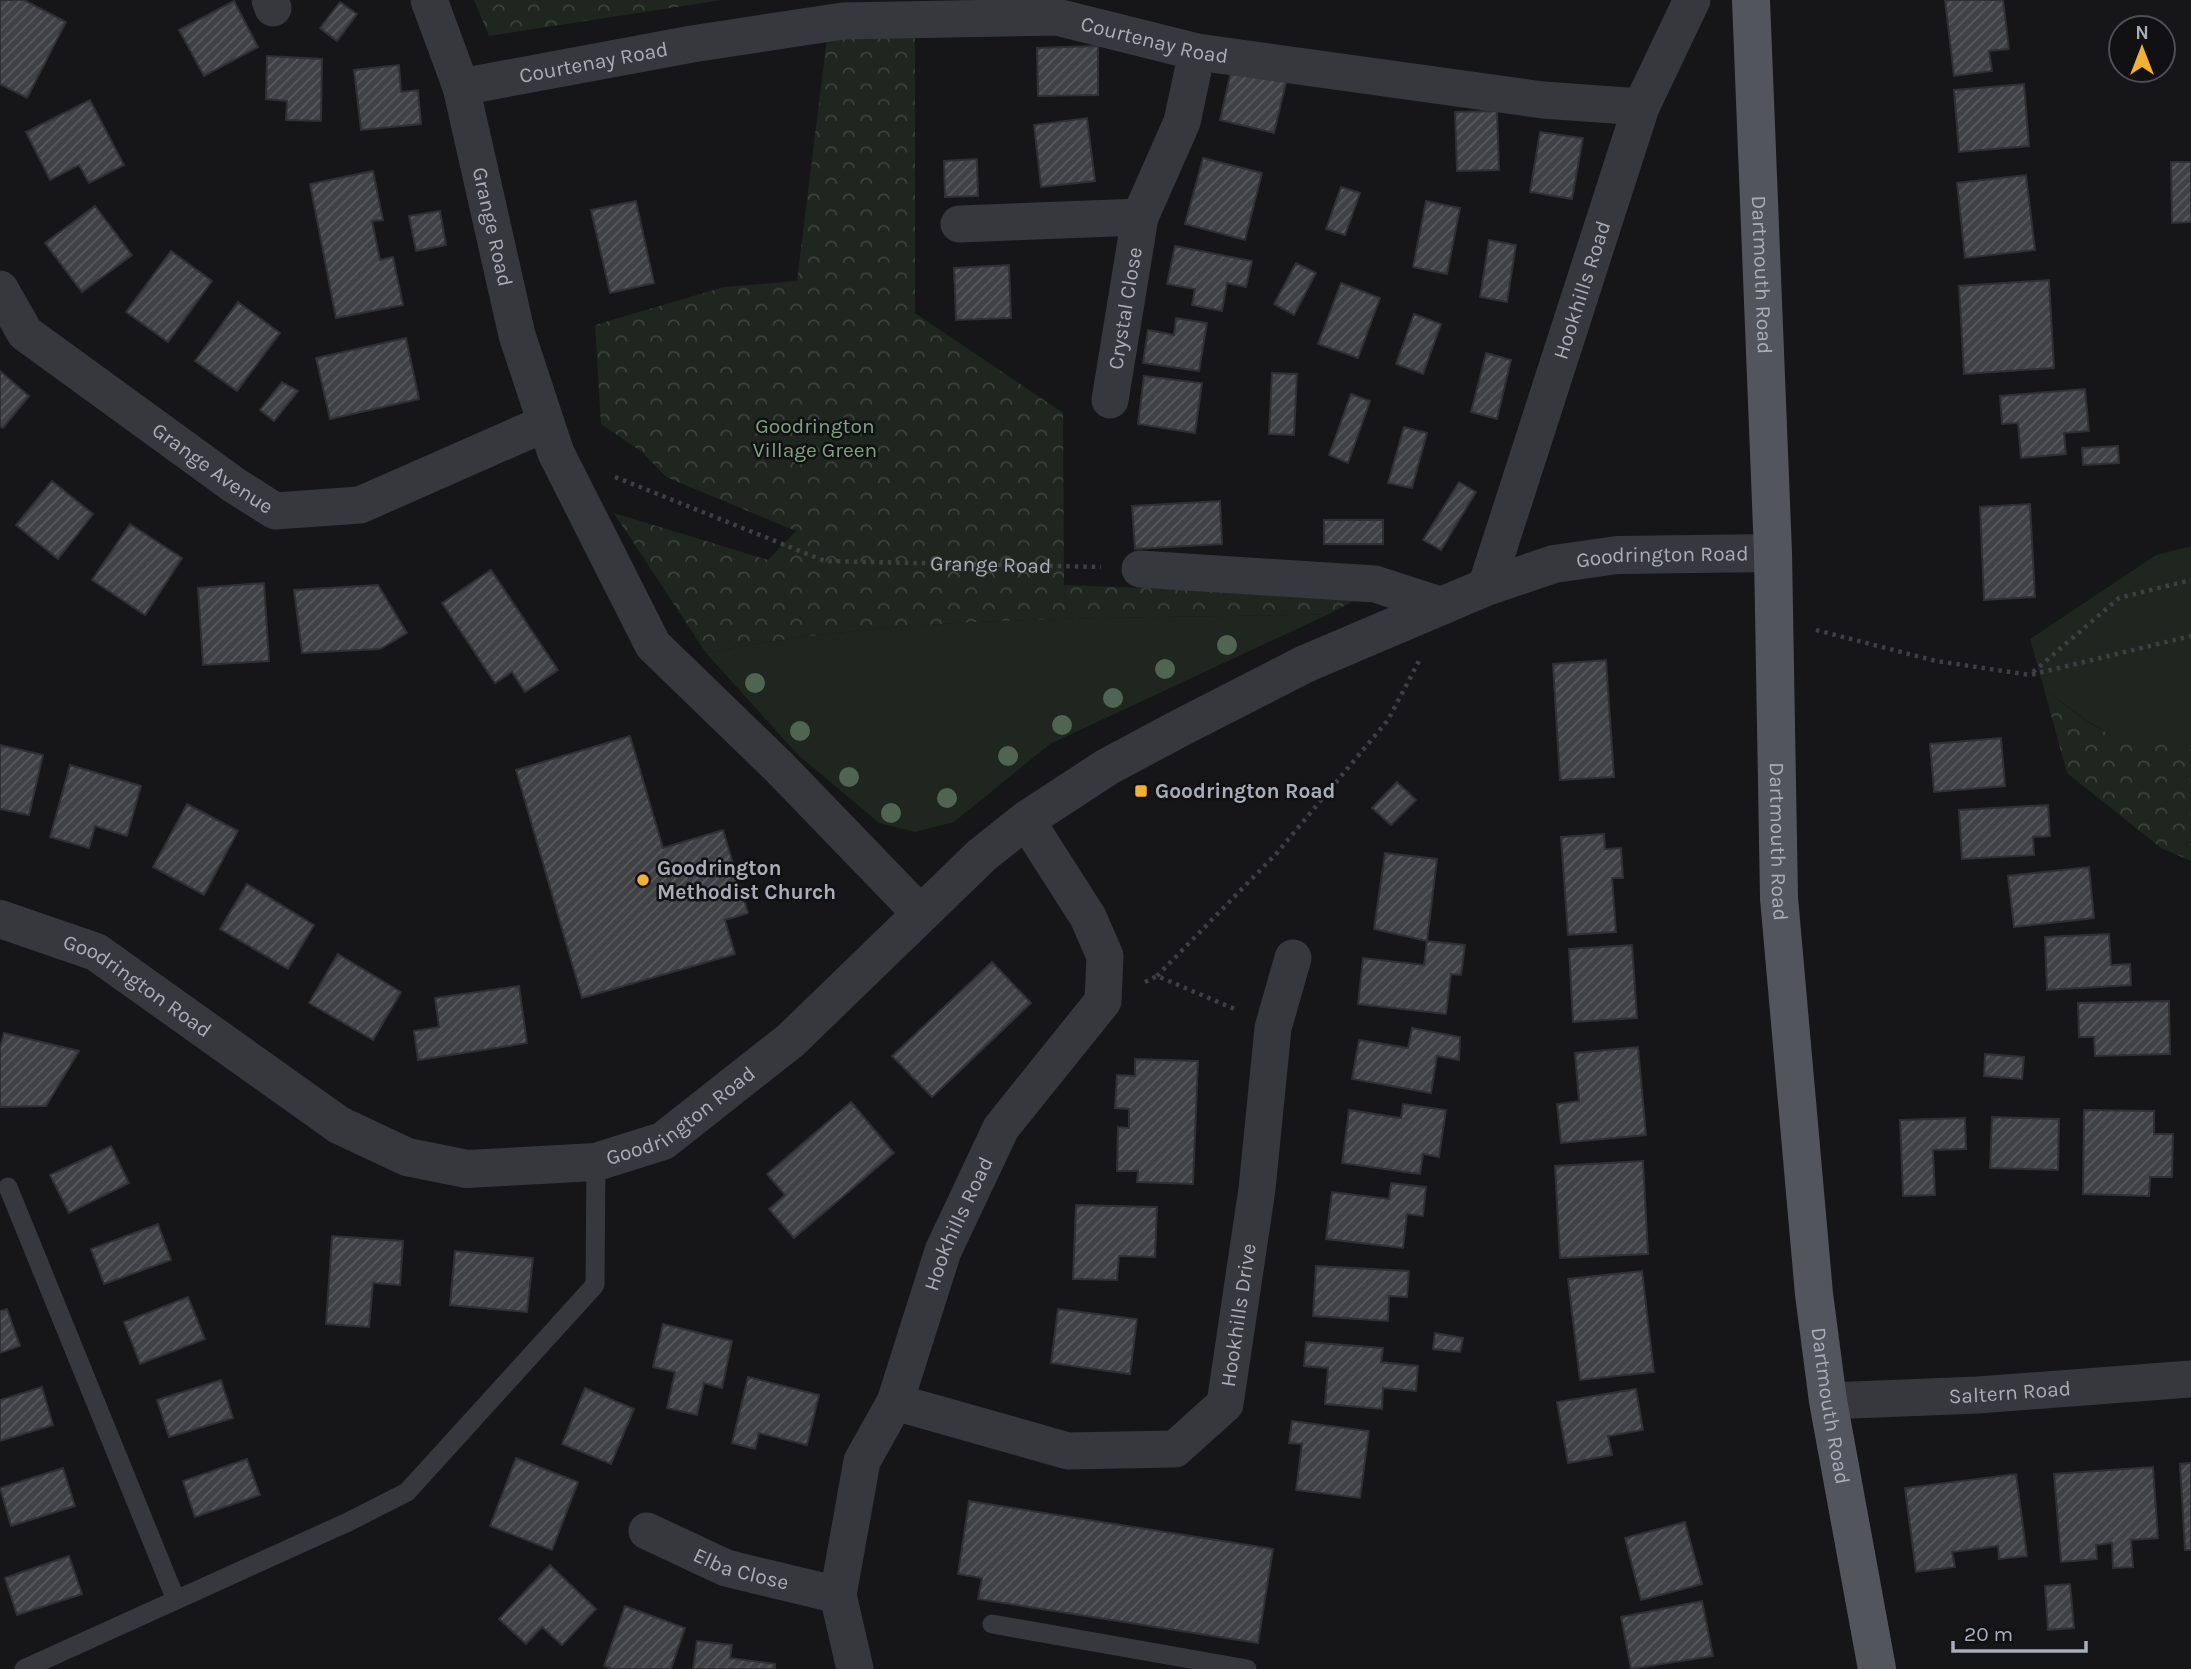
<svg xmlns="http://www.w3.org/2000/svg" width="2191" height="1669" viewBox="0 0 2191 1669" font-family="Karla,sans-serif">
  <defs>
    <pattern id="forest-crowns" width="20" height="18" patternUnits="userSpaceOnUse" patternTransform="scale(1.75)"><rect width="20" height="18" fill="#1e261f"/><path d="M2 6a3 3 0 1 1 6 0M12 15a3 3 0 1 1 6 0" fill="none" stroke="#3c433d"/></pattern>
    <pattern id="building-hatch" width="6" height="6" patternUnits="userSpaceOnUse" patternTransform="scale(1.75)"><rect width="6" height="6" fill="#404145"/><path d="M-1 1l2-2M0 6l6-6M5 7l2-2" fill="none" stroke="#595a5e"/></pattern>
  </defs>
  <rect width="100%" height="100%" fill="#161618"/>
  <path fill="#1e261f" d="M2191,546v191l-23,9 -39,-1 -43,-25 -42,-31 -14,-50 126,-84z
    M1329,614l-279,130 -96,78 -39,10 -36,-9 -82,-69 -91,-101c202,-41 417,-33 623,-39z"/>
  <path fill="url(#forest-crowns)" d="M474,0h248l-233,36z
    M915,37v276l148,100 1,172 299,11 -34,18c-206,6 -421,-2 -623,39l-92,-140 154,47 28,-29 -130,-54 -24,-25 -41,-28 -6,-99 129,-38 73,-6 30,-243z
    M2044,689c47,35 85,72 147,48v124l-30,-13 -94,-75z"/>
  <path fill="url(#building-hatch)" stroke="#303034" stroke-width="2" d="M0,0h24l42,22 -39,76 -27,-14z
    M1945,0h58l6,49 -20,2 3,20 -38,5z
    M234,1l24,46 -54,29 -25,-46z
    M340,2l17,12 -20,27 -17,-13z
    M1098,46v49l-60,1 -1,-48z
    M267,56l55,3 -1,62 -35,-1 1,-19 -21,-2z
    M1233,62l55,12 -14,59 -54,-13z
    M399,65l2,27 17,-2 3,34 -60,6 -7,-60z
    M2024,84l5,62 -70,6 -5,-62z
    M90,100l34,65 -35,18 -10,-18 -29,15 -24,-48z
    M1497,111l2,59 -42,1 -2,-59z
    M1087,118l8,63 -54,6 -7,-62z
    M1540,132l43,6 -11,61 -42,-7z
    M1203,158l59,15 -17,67 -60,-16z
    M977,159l1,37 -33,1 -1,-36z
    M2171,162h20v60l-19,1z
    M373,171l10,49 -11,1 8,39 13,-3 10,48 -67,13 -26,-134z
    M2026,175l9,75 -70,8 -8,-75z
    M1341,187l19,6 -15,42 -19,-6z
    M636,201l18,82 -44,10 -19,-83z
    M1426,201l34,7 -13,66 -34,-7z
    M95,206l37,49 -50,37 -37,-49z
    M440,211l6,34 -30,6 -7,-35z
    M1489,240l27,5 -9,57 -27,-5z
    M1175,246l77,15 -6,26 -19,-4 -5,28 -30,-6 3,-16 -28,-5z
    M171,251l41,30 -44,61 -42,-30z
    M1296,263l20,10 -22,42 -20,-11z
    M1009,265l2,53 -55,2 -2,-52z
    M2049,280l5,88 -90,6 -5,-88z
    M1341,283l39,15 -22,60 -40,-14z
    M238,302l42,31 -43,58 -42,-30z
    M1414,314l27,10 -18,50 -27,-10z
    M1176,318l31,5 -8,48 -56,-8 5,-33 26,5z
    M406,338l13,61 -89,20 -14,-61z
    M1486,353l25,7 -14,59 -26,-7z
    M0,371l29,25 -26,32 -3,-2z
    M1272,373l25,1 -3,61 -25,-1z
    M1144,376l58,7 -7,50 -57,-9z
    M282,382l16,9 -24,30 -14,-11z
    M2085,389l4,42 -25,2 2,21 -45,4 -3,-35 -16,1 -2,-28z
    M1351,394l19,7 -22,62 -19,-8z
    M1404,427l23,6 -15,55 -24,-5z
    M2118,446l1,17 -36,2 -1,-17z
    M52,481l41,33 -35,45 -42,-34z
    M1459,482l17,10 -35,58 -18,-10z
    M1220,501l2,43 -87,5 -3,-43z
    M2030,504l5,93 -51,3 -4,-93z
    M1324,520h59v24h-59z
    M130,524l52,34 -37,57 -53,-35z
    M491,570l67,100 -33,22 -13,-20 -17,11 -53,-80z
    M264,583l5,78 -66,4 -5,-77z
    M378,585l29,48 -27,16 -78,4 -8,-63z
    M1606,660l8,117 -54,3 -7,-116z
    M630,736l33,112 60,-18 25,83 -23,7 10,34 -153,44 -66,-228z
    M2001,738l4,48 -71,6 -4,-48z
    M0,745l43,10 -14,60 -29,-6z
    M70,765l71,21 -14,50 -32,-10 -6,22 -39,-11z
    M1397,782l19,18 -25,25 -19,-17z
    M187,804l51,27 -34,64 -51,-28z
    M2048,805l2,31 -17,1 1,18 -72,4 -3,-49z
    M1604,834l1,15 16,-1 2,30h-11l4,54 -48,3 -7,-98z
    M1385,853l52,6 -10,82 -53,-12z
    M2089,867l5,51 -80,9 -6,-51z
    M247,884l67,41 -26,44 -68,-40z
    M2109,934l2,31 19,-1 1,21 -84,5 -2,-53z
    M1427,941l38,4 -4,30 -10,-1 -5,40 -88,-10 5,-46 61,7z
    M1632,945l5,73 -64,4 -4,-73z
    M338,954l63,38 -28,48 -64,-37z
    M992,962l39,41 -99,94 -40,-41z
    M519,986l8,57 -109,17 -4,-29 25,-4 -4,-29z
    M2169,1001l1,53 -75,2 -1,-19h-15l-1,-34z
    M1412,1028l48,9 -1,23 -22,-4 -6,37 -79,-14 7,-39 49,8z
    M4,1033l75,18 -33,55 -46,1v-59z
    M1638,1047l8,88 -85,8 -4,-39 22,-3 -4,-48z
    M1985,1054l39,3 -2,22 -38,-3z
    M1135,1059l63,2 -5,123 -56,-2 1,-11h-21l1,-44 11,1v-19l-14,-1 2,-33 18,1z
    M851,1102l43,51 -100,85 -25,-29 16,-14 -18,-21z
    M1403,1104l43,6 -7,47 -16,-3 -3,20 -78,-11 7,-53 52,8z
    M2084,1110l70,1v23h19l-1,43h-22l-1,19 -66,-2z
    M1992,1117l67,2 -1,51 -68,-2z
    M1965,1118l1,31 -33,1 2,45 -32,1 -3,-76z
    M111,1146l18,37 -60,30 -19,-38z
    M1643,1161l5,93 -88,4 -5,-92z
    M1391,1183l35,4 -3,29 -16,-2 -4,34 -77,-9 6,-47 57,7z
    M1076,1205l81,2 -2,50 -36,-1 -2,24 -44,-1z
    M158,1224l13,36 -67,24 -13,-35z
    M332,1236l71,5 -3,44 -27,-2 -4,44 -43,-3z
    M455,1251l78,7 -6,54 -77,-7z
    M1316,1266l93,5 -2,26 -18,-1 -1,25 -75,-5z
    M1642,1271l12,101 -74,8 -12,-101z
    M188,1297l17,42 -65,25 -16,-42z
    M7,1309l13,37 -20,7v-42z
    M1058,1309l79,10 -7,55 -79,-11z
    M663,1324l69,17 -10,47 -18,-5 -7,32 -30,-7 8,-36 -22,-5z
    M1435,1333l28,5 -3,14 -27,-3z
    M1306,1342l77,6 -2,14 37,4 -2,25 -33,-3 -1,21 -57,-5 3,-36 -24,-2z
    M748,1377l71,18 -12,50 -48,-12 -4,16 -23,-6z
    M221,1380l12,38 -64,19 -12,-37z
    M42,1387l11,38 -53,16v-41z
    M585,1388l49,21 -23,55 -49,-20z
    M1636,1389l7,41 -35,6 4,19 -44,8 -11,-61z
    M1292,1421l77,10 -9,67 -64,-8 6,-46 -13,-1z
    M516,1458l62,24 -26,68 -62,-24z
    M247,1459l13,36 -65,22 -12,-36z
    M2191,1463v87h-6l-5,-86z
    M2153,1467l5,71 -27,2 2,27 -20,1 -1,-25 -16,2 1,14 -36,3 -7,-88z
    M63,1468l12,38 -64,20 -11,-38z
    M2016,1474l11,82 -28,3 -1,-13 -46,6 3,15 -39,5 -11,-84z
    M969,1501l304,48 -15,94 -280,-44 4,-21 -24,-4z
    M1685,1522l17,62 -61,16 -16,-62z
    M69,1556l13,38 -65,21 -12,-37z
    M550,1565l46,44 -34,36 -20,-18 -16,17 -27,-25z
    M2070,1584l4,44 -26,2 -3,-44z
    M1702,1601l11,55 -82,13 -10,-52z
    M625,1606l60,22 -14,41h-59l-8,-3z
    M697,1641l35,4 -2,13 45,6v5h-82z"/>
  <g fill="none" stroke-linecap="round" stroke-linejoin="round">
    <g stroke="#3d3f44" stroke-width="4.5" stroke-dasharray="3.5 5" stroke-linecap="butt">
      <path id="s1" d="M615,477l210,84 276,6"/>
      <path d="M1816,630l120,31 94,14 161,-39"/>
      <path d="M2033,672l86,-74 72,-18"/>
      <path d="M1157,976l119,-122 112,-134 31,-59"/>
      <path d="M1145,982l12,-6 80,34"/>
    </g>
    <path stroke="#37383d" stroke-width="19" d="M8,1187l168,413
      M992,1624l255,45
      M24,1669l324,-147 59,-30 188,-207 1,-123"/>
    <g stroke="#37383d" stroke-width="37">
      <path d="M270,0l3,8"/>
      <path id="s2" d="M429,0l32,87 56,248 39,118 97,192 125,121 142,147"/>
      <path id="s3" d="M461,87l231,-43 151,-23 214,-4 140,35 346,48 98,7"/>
      <path d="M959,224l181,-7"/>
      <path id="s4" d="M0,289l25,44 209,152 41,26 85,-6 186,-82"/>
      <path id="s5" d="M1110,400l30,-183 42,-95 15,-70"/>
      <path d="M1140,569l235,15 68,22"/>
      <path id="s6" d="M1486,587l155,-480 51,-107"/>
      <path id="s7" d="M1828,1401l150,-6 213,-16"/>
      <path id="s8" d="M895,1402l173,49 107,-2 50,-45 32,-215 16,-161 20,-70"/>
      <path id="s9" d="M647,1531l79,37 112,27"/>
      <path id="s10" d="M855,1669l-17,-74 24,-134 33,-59 48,-151 58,-123 102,-127 2,-45 -17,-39 -62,-97"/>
    </g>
    <path stroke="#37383d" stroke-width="38" id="s11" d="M0,919l96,33 243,173 68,32 60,12 129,-7 67,-21 128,-101 191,-185 44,-35 81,-53 73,-39 125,-64 181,-77 68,-23 63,-9 156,-2"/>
    <path stroke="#53555c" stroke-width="38" id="s12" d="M1751,0l22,553 6,345 35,396 14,107 49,268"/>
  </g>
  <g fill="#506452">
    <circle cx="1227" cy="645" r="10"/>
    <circle cx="1165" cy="669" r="10"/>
    <circle cx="755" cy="683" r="10"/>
    <circle cx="1113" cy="698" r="10"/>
    <circle cx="1062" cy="725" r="10"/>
    <circle cx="800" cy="731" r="10"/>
    <circle cx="1008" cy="756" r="10"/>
    <circle cx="849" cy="777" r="10"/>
    <circle cx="947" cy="798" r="10"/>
    <circle cx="891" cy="813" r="10"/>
  </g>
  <g fill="#f2b134" stroke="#111113" stroke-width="2.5">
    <rect x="1134" y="784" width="14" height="14" rx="3.5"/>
    <circle cx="643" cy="880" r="7"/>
  </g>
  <g text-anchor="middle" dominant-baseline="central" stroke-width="5" stroke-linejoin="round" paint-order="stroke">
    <g font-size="21" fill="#a8adb8" stroke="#111113">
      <text stroke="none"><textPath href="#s3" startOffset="702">Courtenay Road</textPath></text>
      <text stroke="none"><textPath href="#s3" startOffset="135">Courtenay Road</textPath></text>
      <text stroke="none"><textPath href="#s2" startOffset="236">Grange Road</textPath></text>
      <text stroke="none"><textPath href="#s12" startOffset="275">Dartmouth Road</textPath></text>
      <text stroke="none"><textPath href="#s6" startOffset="312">Hookhills Road</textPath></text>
      <text stroke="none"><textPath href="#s5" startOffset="93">Crystal Close</textPath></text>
      <text stroke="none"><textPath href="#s4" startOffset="282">Grange Avenue</textPath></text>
      <text stroke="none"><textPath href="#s11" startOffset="1918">Goodrington Road</textPath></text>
      <text stroke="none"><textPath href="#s1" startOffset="392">Grange Road</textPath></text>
      <text stroke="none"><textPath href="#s12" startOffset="842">Dartmouth Road</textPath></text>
      <text stroke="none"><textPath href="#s11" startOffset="154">Goodrington Road</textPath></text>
      <text stroke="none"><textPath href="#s11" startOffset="763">Goodrington Road</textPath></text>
      <text stroke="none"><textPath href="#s10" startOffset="469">Hookhills Road</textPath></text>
      <text stroke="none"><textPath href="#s8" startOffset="444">Hookhills Drive</textPath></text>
      <text stroke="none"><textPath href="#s7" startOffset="182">Saltern Road</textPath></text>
      <text stroke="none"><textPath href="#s12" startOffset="1409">Dartmouth Road</textPath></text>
      <text stroke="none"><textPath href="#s9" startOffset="102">Elba Close</textPath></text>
    </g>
    <g font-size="21" fill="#7fa381" stroke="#111113">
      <text x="815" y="426">Goodrington<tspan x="815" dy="24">Village Green</tspan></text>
    </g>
    <g font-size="21" font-weight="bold" fill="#a8adb8" stroke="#111113" text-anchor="start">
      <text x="1155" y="791">Goodrington Road</text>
      <text x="657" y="868">Goodrington<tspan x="657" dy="24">Methodist Church</tspan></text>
    </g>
  </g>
  <g transform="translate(2142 49)"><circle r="33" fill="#111113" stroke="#4d4f55" stroke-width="2"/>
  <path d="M0-5L12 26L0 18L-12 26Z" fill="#f2b134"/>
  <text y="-10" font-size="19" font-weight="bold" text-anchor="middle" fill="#a8adb8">N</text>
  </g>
  <path d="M1953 1641v10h133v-10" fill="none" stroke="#a8adb8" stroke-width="3.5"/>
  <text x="1964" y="1641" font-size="21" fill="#a8adb8" stroke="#111113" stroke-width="5" paint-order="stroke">20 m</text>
</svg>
